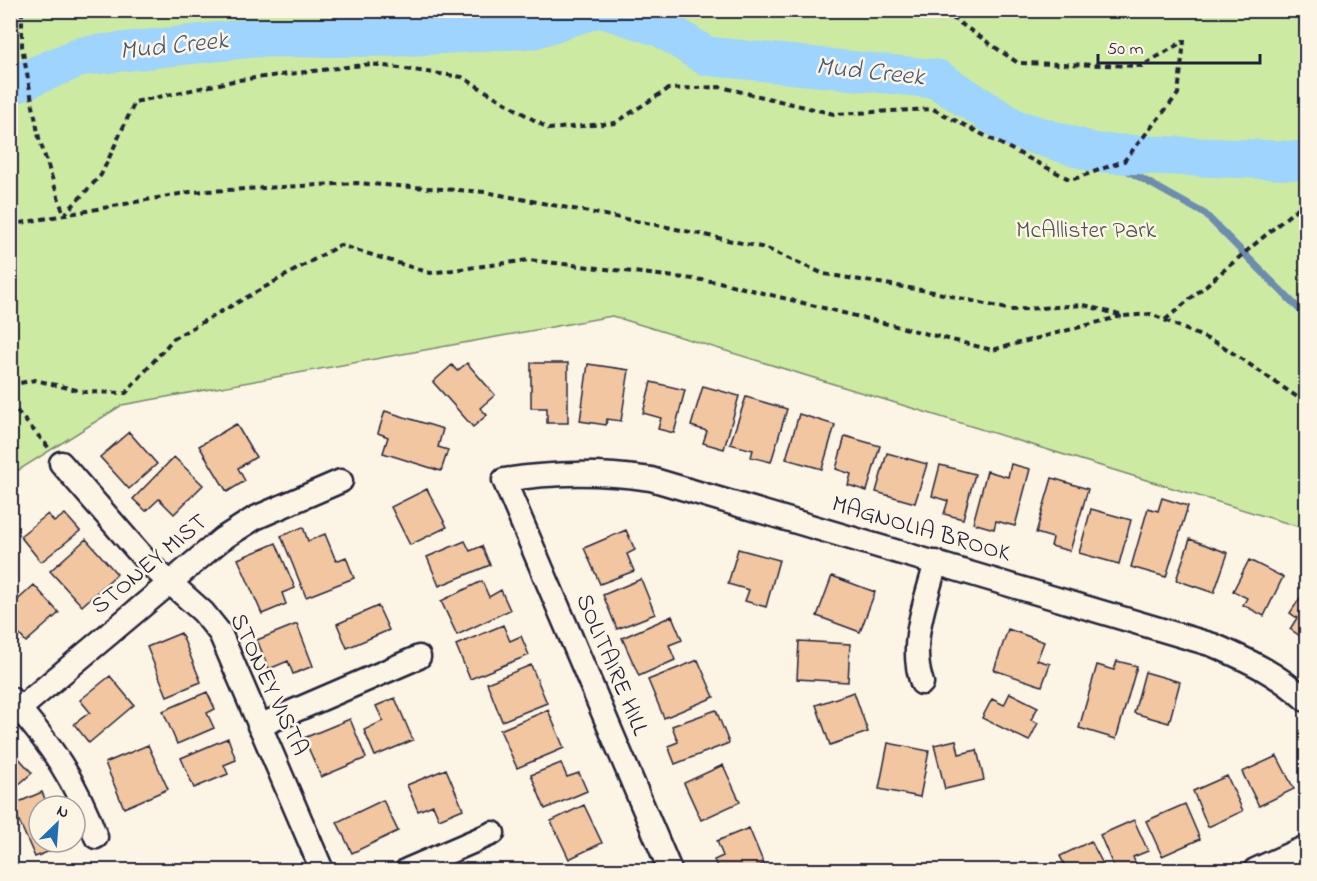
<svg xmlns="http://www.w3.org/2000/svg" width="1317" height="881" viewBox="0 0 1317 881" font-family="'Indie Flower',sans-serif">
  <rect width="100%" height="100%" fill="#fcf5e5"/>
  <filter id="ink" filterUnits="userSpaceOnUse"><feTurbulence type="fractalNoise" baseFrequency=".0167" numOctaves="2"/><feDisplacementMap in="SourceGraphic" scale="12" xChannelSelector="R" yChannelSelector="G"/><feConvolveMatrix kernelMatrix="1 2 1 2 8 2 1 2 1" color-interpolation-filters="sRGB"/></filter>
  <g filter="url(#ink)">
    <path fill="#cceaa1" stroke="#77866e" stroke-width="1.5" d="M11,10l1295,1v518l-694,-213 -490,89 -111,70z"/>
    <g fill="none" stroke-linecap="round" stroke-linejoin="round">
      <path stroke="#6c8daf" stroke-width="7" d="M1096,153l109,61 101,102"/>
      <path stroke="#9ed4fd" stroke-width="39" d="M607,10l55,18 44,28 231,23 78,50 81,24 210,8
        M10,86l73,-30 170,-18 145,-1 136,-8 58,-19"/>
    </g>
    <path fill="#f1c6a0" stroke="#22223b" stroke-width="1.5" d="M467,363l28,32 -15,13 7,7 -14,12 -40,-45 19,-17 5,6z
      M531,363h37v60h-21v-15h-16z
      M588,364l41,6 -8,51 -14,-2 -1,6 -26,-4z
      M651,382l34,8 -11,43 -16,-4 3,-11 -18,-5z
      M703,386l36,10 -15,53 -21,-6 4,-12 -16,-5z
      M746,397l41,12 -16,53 -20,-5 2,-7 -23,-6z
      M385,411l58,18 -5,18 10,3 -7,21 -58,-18 5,-16 -10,-4z
      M799,414l36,11 -13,44 -36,-10z
      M236,424l20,33 -18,11 7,13 -18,11 -28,-46z
      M129,432l28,32 -28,25 -29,-32z
      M845,436l35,10 -13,45 -19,-6 3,-11 -15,-5z
      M887,453l40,11 -12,39 -39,-11z
      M174,457l29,28 -29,29 -15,-15 -13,12 -13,-12z
      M1011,464l19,5 -15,57 -19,-5 -2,8 -21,-6 14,-52 21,6z
      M940,465l35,9 -12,45 -19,-5 4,-13 -16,-5z
      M1052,478l36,11 -18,62 -19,-5 2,-8 -17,-5z
      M427,489l20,38 -37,18 -19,-38z
      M1162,498l26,8 -22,71 -35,-10 17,-59 10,3z
      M1091,509l40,11 -12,44 -40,-11z
      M48,514l6,8 11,-8 15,17 -39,31 -21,-26z
      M303,527l5,14 17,-7 11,27 10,-4 8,21 -48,19 -25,-61z
      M626,530l9,20 -8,4 7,17 -34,13 -16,-36z
      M86,539l31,35 -35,32 -32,-35z
      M1190,539l38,14 -14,40 -38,-13z
      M465,541l5,10 12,-5 8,19 -51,21 -12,-29z
      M276,543l19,45 -13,5 4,11 -24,10 -24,-55z
      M738,549l41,11 -13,47 -21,-6 4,-11 -21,-6z
      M1249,560l34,17 -19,39 -21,-11 4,-7 -14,-7z
      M832,576l43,16 -15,40 -43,-16z
      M641,579l14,35 -38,15 -14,-34z
      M482,581l7,16 12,-7 9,20 -53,25 -16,-34z
      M34,585l25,28 -33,29 -11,-12 -5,4v-27z
      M1306,589v51l-16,-11 7,-11 -7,-5z
      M378,606l11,24 -42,18 -10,-24z
      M672,616l10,24 -13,5 6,15 -36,16 -17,-38z
      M297,624l16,42 -20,8 -5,-13 -19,8 -12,-29z
      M503,625l7,16 11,-5 8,19 -59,24 -14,-34z
      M1008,629l36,13 -7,18 13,4 -8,22 -48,-16z
      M181,633l20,49 -34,14 -20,-49z
      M799,641l51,3 -2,38 -51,-3z
      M698,660l16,37 -50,21 -16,-38z
      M1117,661l20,5 -21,73 -37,-11 18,-63 17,5z
      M531,665l16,38 -45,18 -15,-38z
      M1145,672l35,10 -11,41 -35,-10z
      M110,676l24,29 -45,38 -15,-19 16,-12 -10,-12z
      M207,692l8,17 -8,4 7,15 -37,16 -14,-33z
      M854,692l14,40 -38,13 -14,-40z
      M1010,693l28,14 -7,13 7,3 -9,18 -47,-23 10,-19 12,6z
      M395,698l18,42 -38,16 -11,-26 19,-9 -7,-15z
      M548,710l16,38 -47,20 -17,-38z
      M716,710l13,33 -54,21 -7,-18 10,-4 -6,-16z
      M350,719l16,39 -45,19 -17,-39z
      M228,738l8,22 -12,5 4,9 -34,14 -13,-30z
      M956,740l3,14 18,-4 7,30 -39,9 -11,-44z
      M888,743l41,8 -9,46 -41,-8z
      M148,745l20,44 -44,19 -19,-45z
      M17,756l15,17 -22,19v-30z
      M1277,756l17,33 -35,17 -17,-34z
      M561,763l6,14 12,-4 8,18 -42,18 -14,-34z
      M723,765l17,37 -39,18 -17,-37z
      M446,769l17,40 -24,10 -6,-14 -15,6 -11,-26z
      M1227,776l16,35 -35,16 -15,-36z
      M42,792l6,14h-9v36h24l2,3 -30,12 -23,-52z
      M383,800l15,31 -46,22 -15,-31z
      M1185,804l15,35 -38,17 -16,-35z
      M584,805l18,38 -33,16 -18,-38z
      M1134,820l14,31 -15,6 5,12 -23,1 -15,-35z
      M749,828l15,36 -17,6h-28l-5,-10 9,-4 -6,-15z
      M1091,841l15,29h-39l-7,-14z"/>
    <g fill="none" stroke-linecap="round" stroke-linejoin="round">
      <defs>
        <path id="minor" d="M61,463l87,100 55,49 17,21 102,237
          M922,683c-14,-40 4,-81 14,-121
          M11,699c40,46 64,80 85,138
          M10,717l212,-178 33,-21 86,-37
          M259,726l160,-69
          M407,870l86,-37
          M670,870l-166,-390c52,-8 95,-8 147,-1l562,166c37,16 63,28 93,55
          M1255,870l51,-23"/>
      </defs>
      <use href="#minor" stroke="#22223b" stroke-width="27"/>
      <path stroke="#22223b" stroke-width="4" stroke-dasharray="6 4.5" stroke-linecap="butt" d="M22,10v37l17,91 25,77 37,-40 34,-73 103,-22 133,-16 91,13 87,52 66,-6 53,-34 53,-2 113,27 99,-5 138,71 53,-19 54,-67 6,-53 -42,25 -124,-3 -77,-53
        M10,225l180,-33 166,-9 129,9 182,35 98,21 59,26 110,18 77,18 73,-5 39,11 28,-2 70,31 85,58
        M1165,320l141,-119
        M10,385l25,-5 50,12 41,1 48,-55 166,-93 90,28 99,-13 190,22 273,68 130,-34
        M10,403l39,45"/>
      <use href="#minor" stroke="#fcf5e5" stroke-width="22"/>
    </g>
  </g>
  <g text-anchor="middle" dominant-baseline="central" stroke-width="5" stroke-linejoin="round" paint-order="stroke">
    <g font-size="24" fill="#4c5454" stroke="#fcf5e5">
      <text x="1086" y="231">McAllister Park</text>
    </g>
    <g font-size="24" fill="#22223b" stroke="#fcf5e5">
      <text transform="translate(921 530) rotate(16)">MAGNOLIA BROOK</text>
      <text transform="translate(150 565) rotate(-40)">STONEY MIST</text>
      <text transform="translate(611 665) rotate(67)">SOLITAIRE HILL</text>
      <text transform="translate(268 685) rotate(65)">STONEY VISTA</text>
    </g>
    <g font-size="26" font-style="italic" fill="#475775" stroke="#fcf5e5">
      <text transform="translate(174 47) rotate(-6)">Mud Creek</text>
      <text transform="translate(870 73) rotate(6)">Mud Creek</text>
    </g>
  </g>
  <rect width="1317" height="881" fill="none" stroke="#fcf5e5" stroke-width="36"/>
  <rect x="18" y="18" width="1281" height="845" fill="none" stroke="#22223b" stroke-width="2" filter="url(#ink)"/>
  <g transform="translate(57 824) rotate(25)"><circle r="28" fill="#fcf5e5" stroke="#a5a1a1" stroke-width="1.5"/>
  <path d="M0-4.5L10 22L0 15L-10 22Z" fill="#1f6fb2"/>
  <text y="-9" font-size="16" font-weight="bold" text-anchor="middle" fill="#22223b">N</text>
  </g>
  <path d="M1098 54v9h162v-9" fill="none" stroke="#22223b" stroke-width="3"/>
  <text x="1107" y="54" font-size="18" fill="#22223b" stroke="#fcf5e5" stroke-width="4.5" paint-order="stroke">50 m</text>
</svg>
